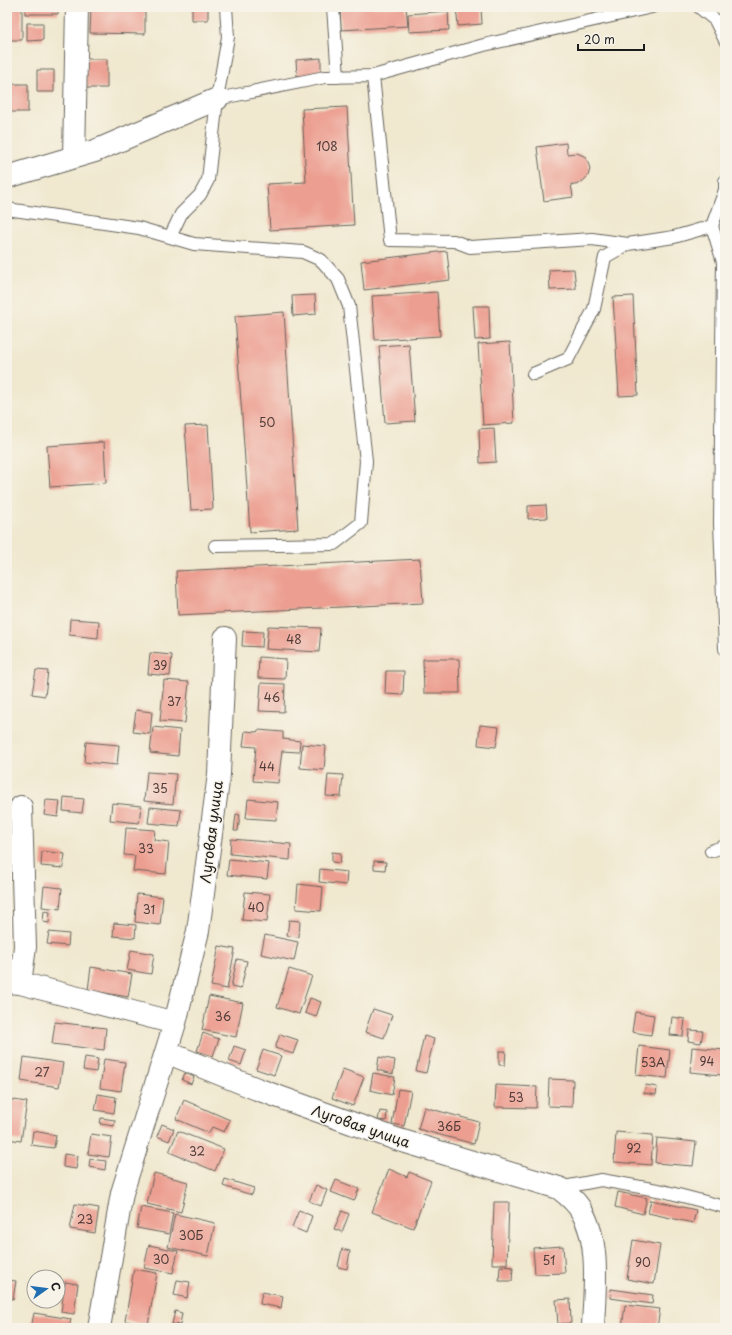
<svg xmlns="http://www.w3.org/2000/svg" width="732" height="1335" viewBox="0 0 732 1335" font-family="'Playpen Sans',sans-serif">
  <rect width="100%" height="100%" fill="#f7f3e8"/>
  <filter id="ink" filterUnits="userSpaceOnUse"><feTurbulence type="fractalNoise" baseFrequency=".025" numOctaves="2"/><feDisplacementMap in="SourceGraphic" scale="8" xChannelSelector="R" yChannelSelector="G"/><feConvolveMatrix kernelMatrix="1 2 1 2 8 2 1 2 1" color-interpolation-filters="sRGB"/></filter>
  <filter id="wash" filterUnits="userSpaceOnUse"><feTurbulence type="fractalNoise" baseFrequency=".012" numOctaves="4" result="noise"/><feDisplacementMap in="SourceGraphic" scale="16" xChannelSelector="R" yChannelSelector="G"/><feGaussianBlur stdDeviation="0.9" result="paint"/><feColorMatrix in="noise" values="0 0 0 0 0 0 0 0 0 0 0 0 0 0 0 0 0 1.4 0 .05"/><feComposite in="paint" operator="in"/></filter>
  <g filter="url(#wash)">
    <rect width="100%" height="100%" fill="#f0e8cf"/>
    <g id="blocks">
      <path fill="#ec9e90" d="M7,7h15v33h-15z
        M25,7h33v7h-33z
        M91,7h54v27l-55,-1z
        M192,7h16v13h-16z
        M340,7h66l2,19 -67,4z
        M456,7h25l1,17 -24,2z
        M448,11l1,19 -40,2 -1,-18z
        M27,23h16v17l-16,1z
        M321,58v16l-24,2 -1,-16z
        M86,59h21v29h-21z
        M37,70h17v22h-17z
        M7,84h21v28h-21z
        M347,107l7,118 -84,5 -3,-46 39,-2 -4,-73z
        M566,143l1,11 10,-1 7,3 4,6 2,7 -2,7 -5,5 -7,4 -5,-1 2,13 -29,4 -7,-54z
        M447,251l3,29 -86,10 -3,-29z
        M574,269l2,20 -26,1 -1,-20z
        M437,292l3,44 -65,4 -3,-44z
        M315,295l1,19 -23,2 -1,-20z
        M633,296l5,99 -19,1 -6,-99z
        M473,306h16l1,33 -15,1z
        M284,312l14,217 -48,3 -15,-216z
        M510,342l4,81 -31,2 -5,-81z
        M409,344l6,77 -30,2 -6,-77z
        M208,425l5,84 -22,1 -6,-84z
        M494,428l2,34 -16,1 -1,-34z
        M104,442l2,41 -56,4 -3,-41z
        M546,505l1,13 -19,1v-13z
        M420,559l3,44 -245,12 -2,-44z
        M70,619l29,2 -1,17 -29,-3z
        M268,626l53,2 -2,24 -53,-3z
        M243,631l20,1 -1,15 -20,-1z
        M150,653l22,2 -2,21 -22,-2z
        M259,657l27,2 -1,20 -27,-1z
        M423,659h36l1,34h-36z
        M36,670l12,1 -3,25 -13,-2z
        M386,671h18l-1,24 -18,-1z
        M164,680l25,2 -4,41 -25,-2z
        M261,683l24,1 -1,28 -25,-1z
        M136,710l16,2 -2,22 -17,-2z
        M480,725l19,2 -3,20 -18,-2z
        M153,727l27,3 -2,26 -28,-3z
        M258,730l25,2v7l17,2 -1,11 -17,-1 -4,32 -25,-2 3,-34 -13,-1 2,-15 12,1z
        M86,742l33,3 -2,20 -33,-3z
        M302,744l24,2 -2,24 -24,-2z
        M147,772l29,2 -3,30 -29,-3z
        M328,774l15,1 -2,22 -15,-1z
        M64,797l20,2 -2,14 -19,-2z
        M248,799l30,3 -2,18 -30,-2z
        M46,800l14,1 -2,16 -14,-2z
        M112,803l29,3 -2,17 -29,-3z
        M150,807l31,3 -2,16 -31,-3z
        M236,814l4,1 -2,16h-4z
        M126,828l29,2 -1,10 15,2 -3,32 -33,-3 2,-15 -11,-1z
        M231,839l60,5 -1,16 -60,-6z
        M42,851l23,3 -2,14 -22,-2z
        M332,852l9,1 -1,10 -8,-1z
        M229,859l40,4 -2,16 -40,-4z
        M374,861l12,1 -1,8 -11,-1z
        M320,869l27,3 -1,13 -27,-3z
        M298,884l25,3 -2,24 -25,-2z
        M44,886l18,2 -2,21 -18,-2z
        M245,892l25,2 -3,28 -25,-2z
        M137,894l26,3 -3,28 -25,-3z
        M44,911l6,1 -1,11 -6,-1z
        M289,920l11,1 -1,16 -12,-1z
        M114,923l22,2 -1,13 -22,-2z
        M49,932l20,2 -1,12 -21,-2z
        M265,935l33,7 -4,19 -33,-7z
        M219,946l16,3 -8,40 -16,-3z
        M131,950l23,4 -3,20 -24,-4z
        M237,959l10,2 -6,28 -10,-2z
        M91,967l41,7 -4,23 -40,-7z
        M289,969l23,7 -13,38 -22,-7z
        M209,996l34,7 -7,34 -34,-7z
        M310,998l11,4 -5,15 -11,-4z
        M373,1009l19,6 -8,23 -19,-6z
        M635,1012l19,3 -3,20 -19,-3z
        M672,1017l13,2 -2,17 -13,-1z
        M55,1022l51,6 -2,22 -52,-6z
        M689,1030l14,1 -2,12 -13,-2z
        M203,1033l16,6 -6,17 -16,-5z
        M280,1034l18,6 -5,14 -18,-6z
        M424,1036l10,3 -8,34 -10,-2z
        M234,1046l12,4 -5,15 -12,-4z
        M639,1046l31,4 -3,28 -31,-3z
        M692,1047l33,3 -3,25 -32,-3z
        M263,1050l18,6 -7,19 -18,-6z
        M499,1051h7l-1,14h-6z
        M24,1057l39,6 -4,24 -38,-6z
        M85,1057l13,2 -2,13 -13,-2z
        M379,1057l16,3 -2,14 -16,-4z
        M104,1059l21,3 -4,29 -21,-3z
        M343,1069l21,8 -11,29 -21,-8z
        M185,1073l9,4 -3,7 -9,-4z
        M373,1073l22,4 -3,18 -22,-5z
        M549,1079l24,1 -1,27 -24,-1z
        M496,1085l41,2 -1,21 -41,-1z
        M646,1085l11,2 -1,8 -12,-2z
        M398,1089l13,2 -7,35 -12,-2z
        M98,1094l18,3 -2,16 -19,-3z
        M7,1099l20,3 -6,39 -14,-2z
        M184,1100l46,20 -6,12 -12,-5 -3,6 -33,-14z
        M424,1107l55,15 -5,22 -56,-15z
        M380,1111l7,1 -1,9 -8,-1z
        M101,1118l14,2 -1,6 -14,-2z
        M162,1124l12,5 -5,12 -12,-5z
        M33,1131l23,4 -2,13 -23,-3z
        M178,1131l46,18 -9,22 -46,-19z
        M616,1132l37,3 -2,30 -37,-3z
        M91,1134l21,3 -3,20 -21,-3z
        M657,1138l39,4 -3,24 -38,-3z
        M64,1154l14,2 -2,13 -13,-2z
        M90,1159l16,2 -1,9 -16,-3z
        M389,1169l18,8 2,-5 22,9 -18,47 -41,-16z
        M154,1173l34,9 -7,30 -34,-8z
        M225,1179l29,9 -2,7 -29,-9z
        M336,1180l23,9 -5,12 -23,-9z
        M316,1185l11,5 -6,16 -12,-5z
        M618,1192l29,6 -4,16 -28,-7z
        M651,1200l45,10 -3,13 -45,-10z
        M494,1202h15l-2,62h-15z
        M75,1204l24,4 -4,25 -25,-4z
        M141,1207l32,6 -4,21 -32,-6z
        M299,1210l13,6 -6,17 -14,-6z
        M342,1211l7,3 -7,18 -8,-3z
        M175,1214l40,9 -7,33 -40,-9z
        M633,1240l27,5 -6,39 -27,-5z
        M149,1245l29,6 -5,22 -29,-5z
        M563,1246l2,27 -30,1 -2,-26z
        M342,1249l8,2 -3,18 -9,-2z
        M500,1266l13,1 -1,14h-13z
        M134,1269l23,4 -9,52 -23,-4z
        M7,1280l9,1 -3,18 -6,-1z
        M177,1280l13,2 -3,16 -13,-3z
        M65,1282l13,2 -4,30 -13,-2z
        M611,1289l42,6 -1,9 -42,-6z
        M262,1292l21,4 -2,12 -21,-4z
        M570,1299l1,24 -13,1 -2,-24z
        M625,1305l35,4 -3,19h-35z
        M175,1311l7,2 -2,12 -8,-1z
        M34,1313l37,6 -2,9h-38z"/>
    </g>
  </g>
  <g filter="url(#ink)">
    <use href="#blocks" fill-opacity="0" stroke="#66635b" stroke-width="1"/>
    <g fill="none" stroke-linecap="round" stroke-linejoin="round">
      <defs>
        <path id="lane" d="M333,7l5,70
          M699,7l16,13 10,20
          M373,76l111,-31 168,-38
          M217,99l108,-22 48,-1 17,164 64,1 16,6 122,-8 36,5
          M7,209l132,19 55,16 109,8 18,8 17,19 11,27 17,155 -5,62 -27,21 -119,2
          M712,226l11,36 -3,261 5,126
          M170,237l11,-23 19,-19 8,-15 9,-81 11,-62 -2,-30
          M533,374l35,-15 26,-50 11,-52 23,-13 46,-7 38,-11 13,-36v-9
          M711,851l14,-5
          M559,1188l42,-8 62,11 62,16"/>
        <path id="street" d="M74,157l3,-150
          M7,177l88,-26 122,-52
          M7,982l13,1 155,40
          M20,983l5,-36 -4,-140
          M166,1052l91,37 139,50 163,49c9,7 18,14 23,24 19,32 12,81 11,116
          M99,1328l23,-135 53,-170 23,-92 21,-157 6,-136"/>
      </defs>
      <use href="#lane" stroke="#66635b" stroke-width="14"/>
      <use href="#street" stroke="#66635b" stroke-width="24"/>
      <use href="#lane" stroke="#fff" stroke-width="12"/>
      <use href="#street" stroke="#fff" stroke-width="22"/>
    </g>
  </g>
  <g text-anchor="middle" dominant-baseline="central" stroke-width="3" stroke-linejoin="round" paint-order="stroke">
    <g font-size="12" fill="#503c39">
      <text x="327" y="146">108</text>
      <text x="267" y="422">50</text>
      <text x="294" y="639">48</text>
      <text x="160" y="665">39</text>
      <text x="272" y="697">46</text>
      <text x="174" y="701">37</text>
      <text x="267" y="766">44</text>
      <text x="160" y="788">35</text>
      <text x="146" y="848">33</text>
      <text x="256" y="907">40</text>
      <text x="149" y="909">31</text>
      <text x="223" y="1016">36</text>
      <text x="707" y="1061">94</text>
      <text x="653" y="1062">53А</text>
      <text x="42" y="1072">27</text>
      <text x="516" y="1097">53</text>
      <text x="449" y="1126">36Б</text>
      <text x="634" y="1148">92</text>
      <text x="197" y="1151">32</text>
      <text x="85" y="1219">23</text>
      <text x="191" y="1235">30Б</text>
      <text x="161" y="1259">30</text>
      <text x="549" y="1260">51</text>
      <text x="643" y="1262">90</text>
    </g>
    <g font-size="14" fill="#1c1c1c" stroke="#f7f3e8">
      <text transform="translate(211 832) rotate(-83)">Луговая улица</text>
      <text transform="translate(361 1126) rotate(19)">Луговая улица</text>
    </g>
  </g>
  <rect width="732" height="1335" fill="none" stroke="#f7f3e8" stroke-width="24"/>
  <g transform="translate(46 1289) rotate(76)"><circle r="19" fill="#f7f3e8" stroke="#9f9d96"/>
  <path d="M0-3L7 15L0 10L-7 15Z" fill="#1f6fb2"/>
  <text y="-6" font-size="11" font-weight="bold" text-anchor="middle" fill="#1c1c1c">С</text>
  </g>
  <path d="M578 44v6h66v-6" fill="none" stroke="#1c1c1c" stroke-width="2"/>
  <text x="584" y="44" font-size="12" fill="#1c1c1c" stroke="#f7f3e8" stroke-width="3" paint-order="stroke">20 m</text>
</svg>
